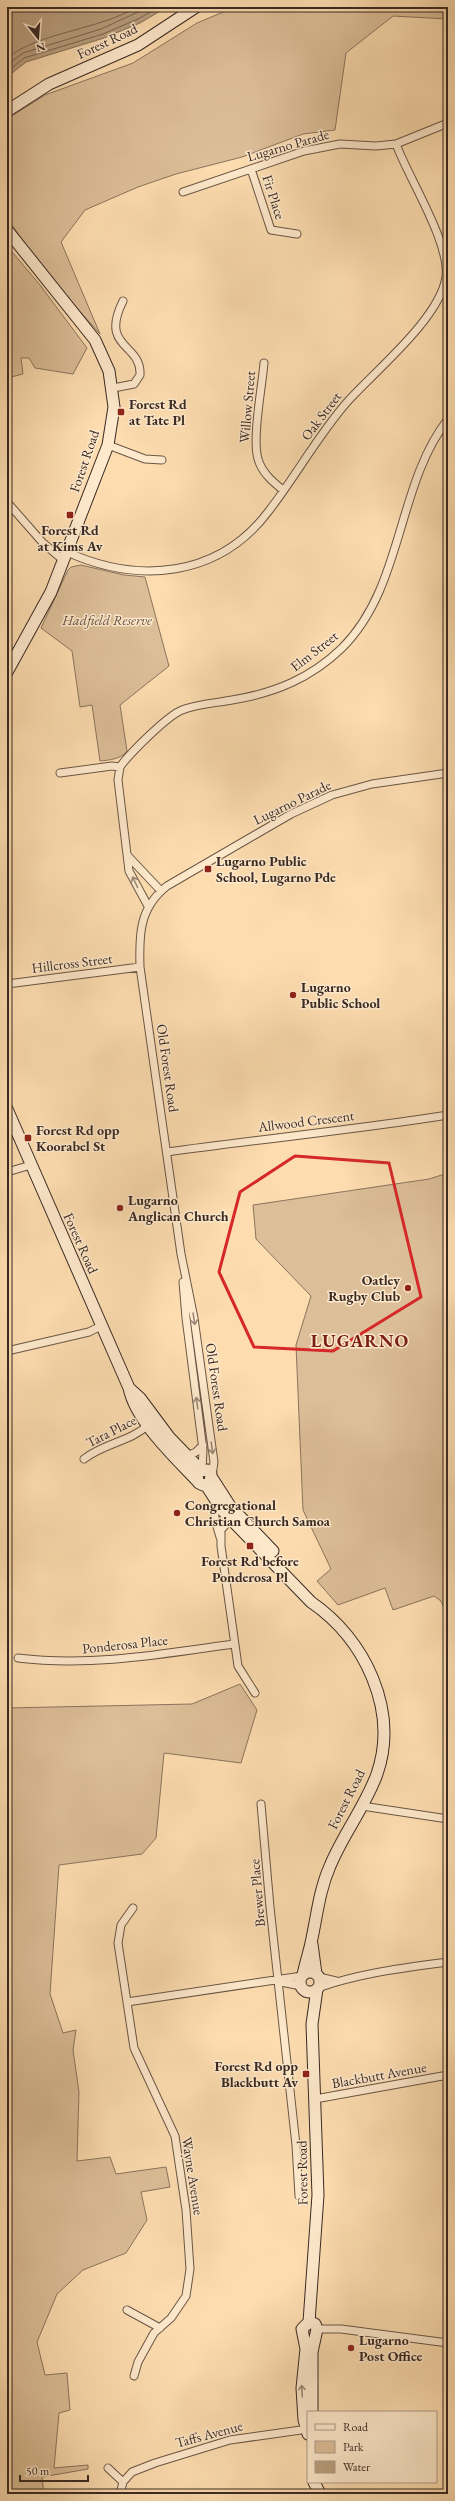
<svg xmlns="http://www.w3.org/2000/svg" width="455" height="2501" viewBox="0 0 455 2501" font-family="'EB Garamond',serif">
  <rect width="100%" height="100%" fill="#fdddb0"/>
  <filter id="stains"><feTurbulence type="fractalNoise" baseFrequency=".005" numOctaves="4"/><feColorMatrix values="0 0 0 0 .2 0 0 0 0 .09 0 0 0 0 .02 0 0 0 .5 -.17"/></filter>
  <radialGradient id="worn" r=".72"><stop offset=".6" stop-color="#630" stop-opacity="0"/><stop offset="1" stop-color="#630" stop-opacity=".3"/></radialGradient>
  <path fill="#dcbe98" stroke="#8a745e" d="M235,7h213v12l-55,-3 -47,37 -11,77 -32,4 -61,23 -66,17 -38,13 -53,23 -24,32 39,92 -55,-62 -38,-54v-99l38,-24 88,-32 64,-40z
    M7,246l33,39 47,63 -14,26 -38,-6 -6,-10h-8l2,16 -16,4z
    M81,565l43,10 21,2 24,89 -49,39 7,46c-6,8 -17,9 -27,10l-8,-56 -12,2 -8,-56 -31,-23 27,-58 3,-3z
    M448,1173v445l-7,-17 -7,-5 -41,14 -8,-22 -47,17 -21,-24 14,-12 -28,-59 -7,-165 15,-49 -55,-57 -3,-34 176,-26z
    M240,1684l17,26 -16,53 -77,-10 -8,85 -14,16 -83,11 -9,129 13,39 13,-3 -3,20 6,42 -2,69 33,-4 6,17 50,-7 4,20 -29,5 6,28 -21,33 -43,17 -26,24 -20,48 8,33 22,-2 3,37 -11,3 -5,55 34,-3v4l-46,8 2,17h-37v-786l185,-4z"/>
  <path fill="#baa080" stroke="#86705b" d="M7,7h160l-27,16 -36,15 -78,24 -19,15z"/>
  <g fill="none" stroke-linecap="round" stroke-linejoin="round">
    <path stroke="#7a6452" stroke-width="1" d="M7,58c32,-26 92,-28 130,-51
      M7,65l16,-12 78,-24 48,-22
      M7,72l17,-14 79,-24 35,-15 21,-12"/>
    <defs>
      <path id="street" d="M251,169l20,61 26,4
        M183,192l121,-41 36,-7 36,2 20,-2 52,-21
        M264,363c-2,24 -12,75 -6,96 4,14 15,23 25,31
        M113,388l21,-4 6,-9c2,-32 -41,-26 -17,-74
        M108,445l37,14 17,1
        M7,502l36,41 20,17
        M67,552c71,32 151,26 201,-40 28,-36 50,-77 80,-111 28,-31 92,-83 98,-124 4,-35 -37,-98 -50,-133
        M60,773l52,-7 8,1
        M128,856l33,35
        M148,906l-19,-35 -11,-91 2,-13c9,-13 47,-51 62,-57 15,-6 34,-7 50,-10 43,-7 79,-22 110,-52 62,-62 54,-162 106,-229
        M7,984l133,-17
        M167,1152c93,-13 187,-22 281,-37
        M7,1172l24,-7
        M183,1282l3,36 17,132 -1,20
        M7,1351l82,-19 12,-6
        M187,1456l9,-4 7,-7
        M84,1459c20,-16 46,-17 64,-34
        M212,1476l2,-14 -20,-144 -13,-64 -41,-287c-1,-32 -1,-59 27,-81l124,-72 41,-19 40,-11 76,-11
        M215,1500v20l5,17
        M233,1516l-12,14v16l17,120 17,27
        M18,1658c73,9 144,-4 216,-14
        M261,1804l9,103 26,238 3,51
        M362,1806l86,13
        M133,1908l-12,17 -3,18 16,105 41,88 11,74 4,59 -4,27 -15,22 -17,15 -16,29 -4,14
        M319,1977l17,4
        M281,1982l20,4
        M318,1988c42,-15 86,-20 130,-26
        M127,2002l175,-26
        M315,2099l133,-24
        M127,2310l33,18
        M317,2329h24l107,14
        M108,2468l15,14
        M120,2494l3,-12 9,-10 23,-9 75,-23 78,-11"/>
      <path id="secondary" d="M7,111l42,-27 89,-39 58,-38
        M7,230l88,110 14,31 5,36 -6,38 -57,147 -44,80
        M7,1109l122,279c7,34 47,70 70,95l4,2 7,-2 1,-9 -3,-4 -8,1 -3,4 1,6
        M129,1388l11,10 29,39 32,33
        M212,1478l18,28 43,45
        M206,1485l16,25 89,92c54,37 88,108 66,172 -12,33 -34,60 -47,92 -11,25 -13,50 -19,77 -2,10 -6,21 -8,32
        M312,1944l4,30
        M300 1982a10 10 0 1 1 20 0a10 10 0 1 1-20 0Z
        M309,2322l9,-127 -6,-171 5,-35
        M308,2434l-4,-14 -2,-32 4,-39 -4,-20 7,-7 6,2 2,5 -5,23v60
        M314,2482l6,12"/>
    </defs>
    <use href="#street" stroke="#6a5646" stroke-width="9"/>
    <use href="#secondary" stroke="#392923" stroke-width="13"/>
    <use href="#street" stroke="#fee9cc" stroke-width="7"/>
    <use href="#secondary" stroke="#fee9cc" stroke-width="11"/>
  </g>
  <defs><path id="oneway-shaft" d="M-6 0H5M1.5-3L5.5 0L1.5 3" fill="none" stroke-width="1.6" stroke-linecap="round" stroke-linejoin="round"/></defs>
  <g stroke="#9c8978">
    <use href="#oneway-shaft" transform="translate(135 882) rotate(-116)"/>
    <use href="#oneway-shaft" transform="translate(194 1319) rotate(81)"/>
    <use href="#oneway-shaft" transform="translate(197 1403) rotate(-98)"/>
    <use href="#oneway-shaft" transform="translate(212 1448) rotate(82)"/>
    <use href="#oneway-shaft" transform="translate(302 2391) rotate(-93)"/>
  </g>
  <path fill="none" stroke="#d62828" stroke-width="3" stroke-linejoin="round" d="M295,1156l94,7 32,134 -88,54 -79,-4 -35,-75 21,-80z"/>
  <g fill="#8f2418" stroke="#fee9cc" stroke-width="1.5">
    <rect x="117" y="408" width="8" height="8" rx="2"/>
    <rect x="66" y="511" width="8" height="8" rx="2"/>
    <rect x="204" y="865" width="8" height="8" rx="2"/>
    <circle cx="293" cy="995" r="4"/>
    <rect x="24" y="1134" width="8" height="8" rx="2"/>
    <circle cx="120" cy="1208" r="4"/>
    <circle cx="408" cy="1288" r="4"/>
    <circle cx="177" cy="1513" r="4"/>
    <rect x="246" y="1542" width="8" height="8" rx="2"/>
    <rect x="302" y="2070" width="8" height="8" rx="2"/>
    <circle cx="351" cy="2348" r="4"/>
  </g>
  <g text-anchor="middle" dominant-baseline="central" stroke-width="3" stroke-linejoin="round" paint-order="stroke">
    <g font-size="14" fill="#392923" stroke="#fee9cc">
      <text transform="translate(107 41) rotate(-25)">Forest Road</text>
      <text transform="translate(288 145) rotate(-16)">Lugarno Parade</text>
      <text transform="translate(274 197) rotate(72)">Fir Place</text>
      <text transform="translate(247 407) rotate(-85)">Willow Street</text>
      <text transform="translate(321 416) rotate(-53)">Oak Street</text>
      <text transform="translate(84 461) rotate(-71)">Forest Road</text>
      <text transform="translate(314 651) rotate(-38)">Elm Street</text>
      <text transform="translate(292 802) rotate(-26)">Lugarno Parade</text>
      <text transform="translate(72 963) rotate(-7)">Hillcross Street</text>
      <text transform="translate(168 1068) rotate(82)">Old Forest Road</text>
      <text transform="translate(306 1121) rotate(-7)">Allwood Crescent</text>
      <text transform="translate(81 1243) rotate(66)">Forest Road</text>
      <text transform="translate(217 1387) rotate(82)">Old Forest Road</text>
      <text transform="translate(111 1431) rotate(-27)">Tara Place</text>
      <text transform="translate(125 1644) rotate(-6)">Ponderosa Place</text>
      <text transform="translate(346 1799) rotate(-63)">Forest Road</text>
      <text transform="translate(257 1893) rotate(-95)">Brewer Place</text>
      <text transform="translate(379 2075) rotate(-10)">Blackbutt Avenue</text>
      <text transform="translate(302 2173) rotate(-91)">Forest Road</text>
      <text transform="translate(193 2176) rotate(81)">Wayne Avenue</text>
      <text transform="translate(209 2434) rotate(-15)">Taffs Avenue</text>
    </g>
    <g font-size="14" font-weight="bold" fill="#392923" stroke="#fee9cc" text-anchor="start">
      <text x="129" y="404">Forest Rd<tspan x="129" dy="16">at Tate Pl</tspan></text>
      <text x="70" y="530" text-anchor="middle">Forest Rd<tspan x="70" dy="16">at Kims Av</tspan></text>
      <text x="216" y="861">Lugarno Public<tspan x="216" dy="16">School, Lugarno Pde</tspan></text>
      <text x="301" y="987">Lugarno<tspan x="301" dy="16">Public School</tspan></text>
      <text x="36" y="1130">Forest Rd opp<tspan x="36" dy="16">Koorabel St</tspan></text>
      <text x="128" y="1200">Lugarno<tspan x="128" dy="16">Anglican Church</tspan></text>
      <text x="400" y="1280" text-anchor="end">Oatley<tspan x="400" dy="16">Rugby Club</tspan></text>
      <text x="185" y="1505">Congregational<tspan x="185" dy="16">Christian Church Samoa</tspan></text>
      <text x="250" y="1561" text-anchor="middle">Forest Rd before<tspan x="250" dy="16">Ponderosa Pl</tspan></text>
      <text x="298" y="2066" text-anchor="end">Forest Rd opp<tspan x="298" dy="16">Blackbutt Av</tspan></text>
      <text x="359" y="2340">Lugarno<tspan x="359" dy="16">Post Office</tspan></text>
    </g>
    <g font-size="14" font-style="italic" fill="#624e40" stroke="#fee9cc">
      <text x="107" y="620">Hadfield Reserve</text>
    </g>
    <g font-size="18" font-weight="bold" letter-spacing="1" fill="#7a1f14" stroke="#fee9cc">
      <text x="360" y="1340">LUGARNO</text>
    </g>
  </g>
  <rect width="455" height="2501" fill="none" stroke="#fdddb0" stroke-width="24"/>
  <rect x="8" y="8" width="439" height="2485" fill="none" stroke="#392923" stroke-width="2"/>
  <rect x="12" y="12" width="431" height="2477" fill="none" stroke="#392923"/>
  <rect x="307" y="2411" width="130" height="72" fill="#fee9cc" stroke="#af9c88"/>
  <rect x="315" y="2424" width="20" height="6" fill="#fee9cc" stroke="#af9c88"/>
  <text x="343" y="2431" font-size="12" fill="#392923">Road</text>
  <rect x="315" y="2441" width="20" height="12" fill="#dcbe98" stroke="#af9c88"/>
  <text x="343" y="2451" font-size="12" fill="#392923">Park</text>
  <rect x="315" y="2461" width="20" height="12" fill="#baa080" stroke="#af9c88"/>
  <text x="343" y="2471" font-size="12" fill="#392923">Water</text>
  <g transform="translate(38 38) rotate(163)" stroke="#fee9cc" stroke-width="3" paint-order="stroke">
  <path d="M0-3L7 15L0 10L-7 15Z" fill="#392923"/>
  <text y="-6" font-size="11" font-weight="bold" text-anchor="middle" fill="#392923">N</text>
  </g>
  <path d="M20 2475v6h68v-6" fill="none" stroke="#392923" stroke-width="2"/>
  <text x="26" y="2475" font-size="12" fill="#392923" stroke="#fee9cc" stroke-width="3" paint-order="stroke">50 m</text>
  <rect width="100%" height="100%" filter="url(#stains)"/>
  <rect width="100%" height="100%" fill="url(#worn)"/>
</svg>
